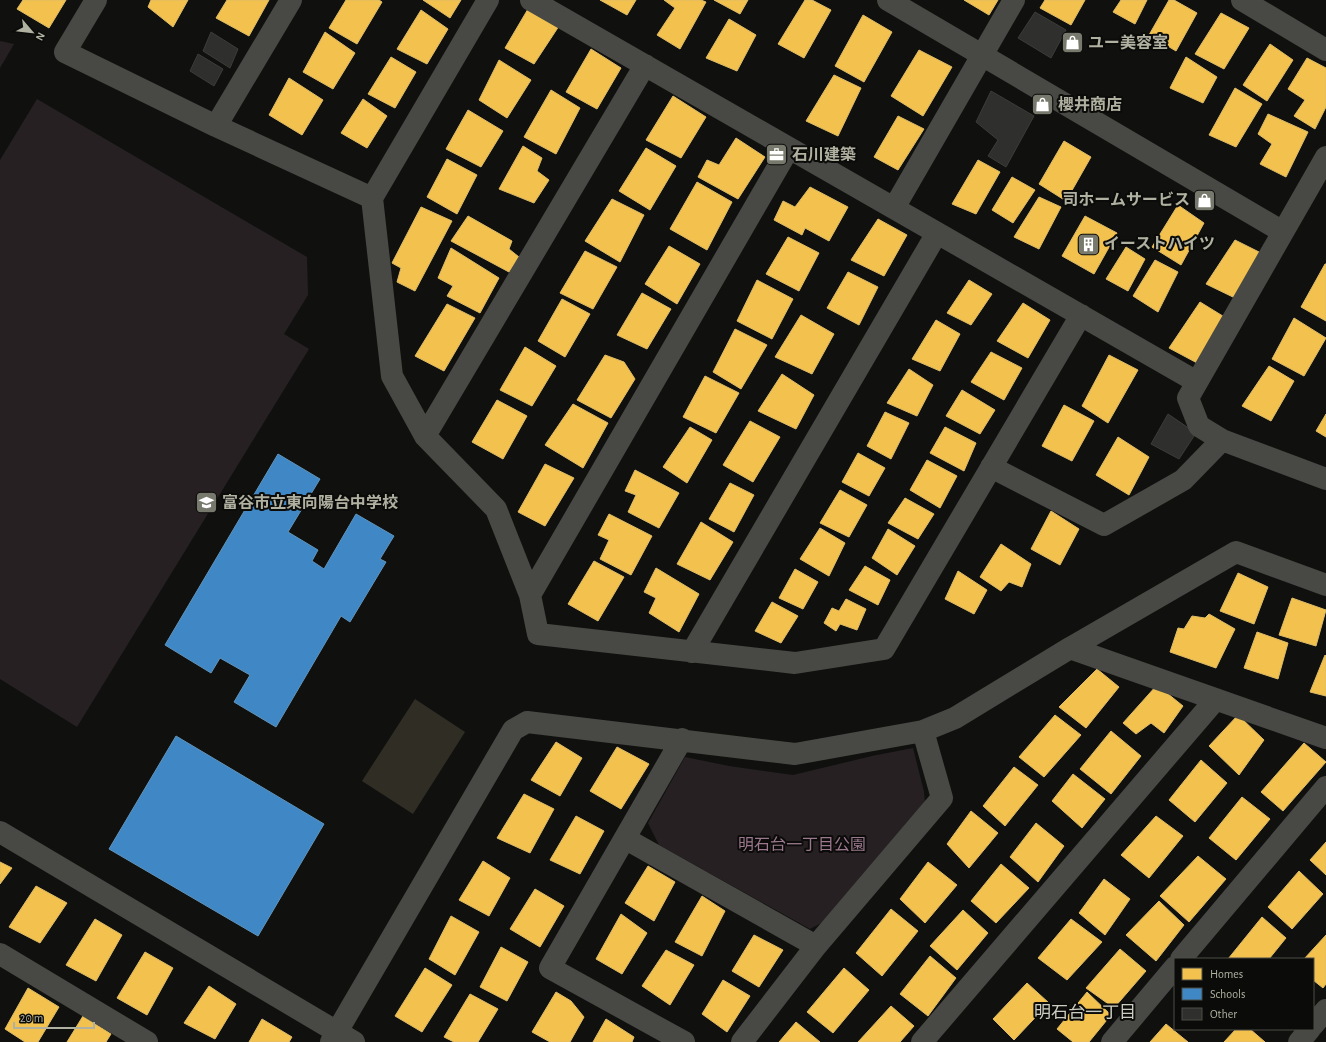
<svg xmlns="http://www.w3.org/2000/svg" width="1326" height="1042" viewBox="0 0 1326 1042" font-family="'Alegreya Sans','Noto Sans JP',sans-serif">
  <rect width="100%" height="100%" fill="#10100f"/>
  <path fill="#262023" d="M0,41l14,3 -14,24z
    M37,99l270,158 1,38 -24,39 25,15 -232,378 -77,-48v-519z
    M913,748l11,44 1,12 -92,113 -23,12 -151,-84 -11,-22 37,-66 44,9 64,9 79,-19z"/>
  <path fill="#302d24" d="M415,699l50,33 -52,82 -51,-33z"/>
  <path fill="#f2c14e" stroke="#debc67" d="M23,0h43l-17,28 -32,-19z
    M151,0h37l-15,27 -25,-20z
    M227,0h42l-20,36 -33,-18z
    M346,0h33l3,2 -25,42 -28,-16z
    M423,0h38l-11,18z
    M600,0h36l-9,15z
    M664,0h37l5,2 -26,47 -23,-14 18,-27z
    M714,0h34l-8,14z
    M805,0h7l19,10 -27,48 -26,-14z
    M964,0h34l-9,15z
    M1045,0h40l-14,25 -31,-17z
    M1121,0h26l-12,24 -22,-12z
    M1169,0h5l23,13 -21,38 -27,-16z
    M528,9l31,17 -25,38 -29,-16z
    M421,10l27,19 -21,35 -30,-15z
    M1221,13l28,15 -25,41 -29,-15z
    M863,15l29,17 -28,50 -29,-16z
    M729,19l27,16 -19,36 -31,-13z
    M325,32l30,21 -22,36 -30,-17z
    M1270,44l23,16 -26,41 -24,-16z
    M591,49l30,19 -24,41 -31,-17z
    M919,50l33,17 -29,49 -32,-20z
    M391,57l25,15 -21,36 -27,-14z
    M1186,57l31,20 -14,26 -33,-15z
    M1307,58l19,10v39l-11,22 -21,-13 11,-16 -17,-11z
    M499,60l32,20 -24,38 -28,-18z
    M834,75l27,13 -23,48 -32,-15z
    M289,78l34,22 -21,35 -33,-20z
    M1235,88l27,16 -26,43 -27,-12z
    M551,90l29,18 -24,46 -32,-17z
    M673,96l33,21 -25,41 -35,-18z
    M363,99l24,17 -20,32 -26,-15z
    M468,110l35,21 -22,36 -35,-18z
    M1268,114l40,18 -22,45 -26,-13 12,-20 -14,-10z
    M898,116l26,13 -26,41 -24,-13z
    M736,138l29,19 -27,42 -40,-22 9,-17 12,5z
    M1064,141l27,16 -25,44 -27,-17z
    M523,146l19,12 -5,13 12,9 -15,23 -35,-14z
    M646,148l30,18 -26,44 -31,-19z
    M447,159l30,16 -20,39 -30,-17z
    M978,160l22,12 -24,42 -24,-10z
    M1012,177l23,13 -22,33 -21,-13z
    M697,182l35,20 -25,48 -37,-21z
    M810,187l38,20 -19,34 -24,-13 -3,7 -28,-15 9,-19 12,6z
    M1039,197l22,10 -22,42 -25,-12z
    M612,199l32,16 -24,47 -35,-21z
    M1178,205l26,18 -23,42 -29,-18z
    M421,207l31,14 -37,70 -18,-9 4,-14 -9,-5z
    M468,216l44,25 -3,8 10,8 -10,15 -58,-31z
    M1085,216l32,17 -23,41 -32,-18z
    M878,219l29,16 -23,41 -33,-16z
    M788,237l31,16 -20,38 -33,-17z
    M1235,240l24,12 -24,46 -29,-14z
    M669,246l31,18 -23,40 -32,-20z
    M1126,247l19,12 -17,32 -22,-12z
    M451,248l48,30 -19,35 -33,-17 6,-10 -15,-8z
    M585,251l32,16 -24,42 -33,-16z
    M1155,260l23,12 -20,40 -25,-16z
    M1325,264h1v57l-25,-14z
    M848,272l30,15 -19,38 -32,-17z
    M757,280l36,19 -21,40 -35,-18z
    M969,280l23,14 -21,31 -24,-12z
    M642,293l29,16 -24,40 -30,-14z
    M562,299l28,15 -25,43 -27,-16z
    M1200,302l26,16 -27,46 -30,-16z
    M1023,303l27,17 -22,38 -31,-17z
    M447,304l28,14 -31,53 -29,-15z
    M801,315l33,19 -22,40 -37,-17z
    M1294,318l32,20 -22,38 -32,-17z
    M936,320l24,14 -20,37 -28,-12z
    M735,329l32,16 -26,44 -28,-17z
    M525,347l31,19 -24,40 -32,-16z
    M991,352l31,16 -18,32 -33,-18z
    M605,355l19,7 11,17 -24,39 -34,-18z
    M1109,355l29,15 -30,53 -26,-17z
    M1269,366l25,15 -23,40 -29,-15z
    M909,369l24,16 -16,31 -30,-13z
    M782,374l32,21 -18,34 -38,-18z
    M705,376l34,17 -23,40 -33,-16z
    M962,390l33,20 -15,24 -34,-18z
    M497,400l30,16 -24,43 -31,-17z
    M573,404l35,19 -25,45 -38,-23z
    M1064,405l30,16 -22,40 -30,-15z
    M885,412l24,11 -18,36 -24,-13z
    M1326,414v23l-10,-6z
    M750,421l30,16 -27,45 -30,-17z
    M690,427l22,13 -25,43 -24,-16z
    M945,427l31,16 -12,28 -34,-18z
    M1118,437l31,20 -20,38 -33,-20z
    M858,453l27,15 -16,28 -27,-14z
    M927,460l30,16 -17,32 -30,-18z
    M545,464l29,14 -29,48 -27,-14z
    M635,470l44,23 -20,35 -31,-16 8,-17 -11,-4z
    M730,483l24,12 -20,37 -25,-13z
    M840,490l27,15 -18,32 -29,-14z
    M905,498l29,16 -16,25 -30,-16z
    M1051,511l28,18 -19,36 -29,-16z
    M609,514l43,22 -21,39 -31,-16 9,-19 -11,-5z
    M701,522l32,20 -23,38 -33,-16z
    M820,528l25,15 -16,33 -29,-17z
    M888,529l27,17 -18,29 -25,-17z
    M1001,544l30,20 -9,23 -13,-5 -8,9 -21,-14z
    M594,561l30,16 -26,44 -30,-17z
    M865,566l25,14 -12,25 -29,-15z
    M656,568l43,26 -20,38 -30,-19 7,-15 -12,-6z
    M795,569l23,13 -15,27 -24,-11z
    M958,571l29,19 -13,24 -29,-15z
    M1238,573l30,14 -14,37 -34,-13z
    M1292,598l34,12 -10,36 -37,-11z
    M846,599l20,10 -9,21 -17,-6 -4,7 -12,-8 8,-15 7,3z
    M772,602l26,14 -17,27 -26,-12z
    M1209,614l26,15 -19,39 -46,-16 8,-24 6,1 8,-13 13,2z
    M1257,632l31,11 -10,36 -34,-11z
    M1325,655l1,1v40l-16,-4z
    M1097,669l22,18 -33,41 -27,-21z
    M1157,685l26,21 -19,27 -13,-10 -15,11 -13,-11z
    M1055,715l26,20 -37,42 -25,-20z
    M1238,715l26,25 -25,35 -30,-29z
    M1111,731l30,25 -30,38 -31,-25z
    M556,742l26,16 -22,38 -29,-16z
    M1304,743l22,19 -43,49 -22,-19z
    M617,747l32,17 -28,45 -31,-18z
    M1201,760l26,23 -32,39 -26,-22z
    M1014,767l24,18 -33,41 -22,-20z
    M1073,774l32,25 -23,29 -30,-27z
    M524,794l30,15 -24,44 -33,-15z
    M1242,797l28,22 -34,41 -27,-22z
    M971,811l27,22 -29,35 -22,-24z
    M576,816l28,15 -24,43 -30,-14z
    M1156,816l27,20 -34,42 -28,-23z
    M1036,823l28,23 -26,36 -28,-25z
    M1326,842v33l-16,-15z
    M1198,856l28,23 -37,43 -29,-26z
    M483,861l27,17 -21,38 -30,-16z
    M0,862l12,6 -12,16z
    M928,862l29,23 -32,38 -25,-24z
    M1001,864l28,24 -33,35 -25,-22z
    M648,866l27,16 -21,39 -29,-18z
    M1299,871l24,23 -31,35 -24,-22z
    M1104,879l26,20 -25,36 -26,-22z
    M36,886l31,17 -27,40 -31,-16z
    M535,889l29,17 -24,41 -30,-18z
    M702,896l23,15 -23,45 -27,-14z
    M1159,901l25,24 -28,36 -30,-26z
    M891,909l27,22 -36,45 -26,-23z
    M963,910l25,23 -31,37 -27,-24z
    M621,914l26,19 -25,41 -26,-15z
    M451,916l28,16 -24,43 -26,-16z
    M1262,917l24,21 -17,21h-41z
    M95,919l27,16 -26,46 -30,-16z
    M1071,919l31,23 -35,38 -29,-22z
    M754,935l29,15 -24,37 -27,-16z
    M1326,935v49l-3,4 -10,-8v-21h-9z
    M501,947l27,15 -21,39 -27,-14z
    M1120,949l26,22 -32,37 -28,-20z
    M666,950l28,15 -24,40 -28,-19z
    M145,952l28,16 -26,47 -30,-17z
    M930,956l26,22 -28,38 -28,-22z
    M425,968l27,17 -30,47 -27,-16z
    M844,968l25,22 -36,43 -26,-21z
    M723,980l27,16 -23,36 -25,-18z
    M1027,983l22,20 -35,37 -21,-21z
    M209,986l27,18 -21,35 -31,-16z
    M28,988l31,19 -21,35h-13l-20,-13z
    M556,992l15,9 13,16 -14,25h-20l-18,-10z
    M1087,992l24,23 -22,27h-16l-16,-13z
    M470,994l28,15 -20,33h-24l-10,-5z
    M891,1006l23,20 -14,16h-42z
    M83,1016l28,18 -5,8h-39z
    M262,1019l30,18 -3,5h-40z
    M606,1019l28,18 -2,5h-39z
    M796,1022l24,20h-41z
    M1166,1024l22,18h-38z
    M1236,1029h14l15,13h-41z"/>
  <path fill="#3f88c5" stroke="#6194ba" d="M278,454l42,25 -32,53 30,18 -6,11 12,8 32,-55 38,22 -14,23 6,3 -36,60 -9,-6 -65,111 -42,-25 16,-27 -30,-17 -9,15 -46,-28z
    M176,736l148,88 -66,112 -149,-87z"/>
  <path fill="#2f2f2d" stroke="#3c3c38" d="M1035,12l31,18 -15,28 -33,-20z
    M211,32l27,17 -8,19 -27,-17z
    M198,54l25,15 -9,17 -24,-15z
    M991,91l43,25 -28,51 -18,-11 10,-16 -22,-18z
    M1168,414l28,19 -17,26 -28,-15z"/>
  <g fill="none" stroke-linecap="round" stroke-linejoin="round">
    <path stroke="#484844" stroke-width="22" d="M96,0l-31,52 151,74 156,72
      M488,0l-116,198 20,178 33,60 71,73 34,86 8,39 257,29 89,-14 197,-334
      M531,0l666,382
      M888,0l395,232
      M1242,0l84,50
      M216,126l75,-126
      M894,208l120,-208
      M425,436l220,-371
      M1222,440l-23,-14 -11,-28 138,-241
      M991,467l113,58 79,-45 39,-40 104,39
      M530,595l259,-447
      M1070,648l256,90
      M692,652l245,-419
      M682,739l-132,229 134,74
      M0,832l354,210
      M626,839l190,107
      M0,954l147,88
      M1181,959l145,-172
      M1313,1025l13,-15
      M331,1042l182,-312 14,-8 268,32 128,-23 32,-13 115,-70 166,-96 90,33
      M742,1042l74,-96 126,-148 -19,-67
      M922,1042l294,-343
      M1112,1042l63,-75
      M1299,1042l11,-13"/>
  </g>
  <defs>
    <symbol id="shop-square" viewBox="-11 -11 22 22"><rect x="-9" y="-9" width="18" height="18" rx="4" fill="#78796d" stroke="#0b0b0a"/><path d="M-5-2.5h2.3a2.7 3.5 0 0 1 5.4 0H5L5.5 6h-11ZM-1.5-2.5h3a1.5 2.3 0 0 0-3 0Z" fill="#fff"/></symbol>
    <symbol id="office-square" viewBox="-11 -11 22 22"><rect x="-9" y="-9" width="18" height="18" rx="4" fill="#78796d" stroke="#0b0b0a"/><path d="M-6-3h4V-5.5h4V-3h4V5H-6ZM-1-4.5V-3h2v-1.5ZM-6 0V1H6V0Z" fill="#fff"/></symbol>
    <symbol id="building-square" viewBox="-11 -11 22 22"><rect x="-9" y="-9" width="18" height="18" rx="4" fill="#78796d" stroke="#0b0b0a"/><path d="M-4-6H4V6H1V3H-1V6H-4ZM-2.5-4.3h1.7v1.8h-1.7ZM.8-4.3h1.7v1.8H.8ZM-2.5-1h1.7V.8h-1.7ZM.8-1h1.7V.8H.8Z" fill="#fff"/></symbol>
    <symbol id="school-square" viewBox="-11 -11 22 22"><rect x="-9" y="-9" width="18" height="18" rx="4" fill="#78796d" stroke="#0b0b0a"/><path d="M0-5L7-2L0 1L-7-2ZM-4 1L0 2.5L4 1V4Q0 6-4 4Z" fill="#fff"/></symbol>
  </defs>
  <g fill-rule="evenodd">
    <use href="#shop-square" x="1060" y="30" width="25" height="25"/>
    <use href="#shop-square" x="1030" y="92" width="25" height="25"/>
    <use href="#office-square" x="764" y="142" width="25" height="25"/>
    <use href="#shop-square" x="1192" y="188" width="25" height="25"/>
    <use href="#building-square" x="1076" y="232" width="25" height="25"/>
    <use href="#school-square" x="194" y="490" width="25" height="25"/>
  </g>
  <g text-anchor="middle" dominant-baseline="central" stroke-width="4" stroke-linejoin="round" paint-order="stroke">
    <g font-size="16" font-weight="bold" fill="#b0b1a0" stroke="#0b0b0a" text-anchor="start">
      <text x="1088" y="43">ユー美容室</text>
      <text x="1058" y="105">櫻井商店</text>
      <text x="792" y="155">石川建築</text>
      <text x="1190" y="200" text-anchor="end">司ホームサービス</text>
      <text x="1104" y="244">イーストハイツ</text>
      <text x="222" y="503">富谷市立東向陽台中学校</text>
    </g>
    <g font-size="16" fill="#9b788d" stroke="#0b0b0a">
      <text x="802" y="845">明石台一丁目公園</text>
    </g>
    <g font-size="17" fill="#cccdc1" stroke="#0b0b0a">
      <text x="1085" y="1012">明石台一丁目</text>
    </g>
  </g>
  <rect x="1174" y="958" width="140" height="72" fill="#0b0b0a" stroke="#4d4d46"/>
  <rect x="1182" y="968" width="20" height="12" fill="#f2c14e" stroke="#4d4d46"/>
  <text x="1210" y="978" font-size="12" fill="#b0b1a0">Homes</text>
  <rect x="1182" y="988" width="20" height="12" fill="#3f88c5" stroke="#4d4d46"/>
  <text x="1210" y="998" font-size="12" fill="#b0b1a0">Schools</text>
  <rect x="1182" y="1008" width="20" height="12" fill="#2f2f2d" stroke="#4d4d46"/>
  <text x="1210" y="1018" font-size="12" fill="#b0b1a0">Other</text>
  <g transform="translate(32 32) rotate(118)" stroke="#0b0b0a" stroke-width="3" paint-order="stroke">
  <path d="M0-3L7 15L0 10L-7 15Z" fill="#b0b1a0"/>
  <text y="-6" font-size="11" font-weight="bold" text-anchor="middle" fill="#b0b1a0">N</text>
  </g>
  <path d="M14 1022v6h80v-6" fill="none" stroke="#b0b1a0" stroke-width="2"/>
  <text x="20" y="1022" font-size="12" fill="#b0b1a0" stroke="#0b0b0a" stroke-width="3" paint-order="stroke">20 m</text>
</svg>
